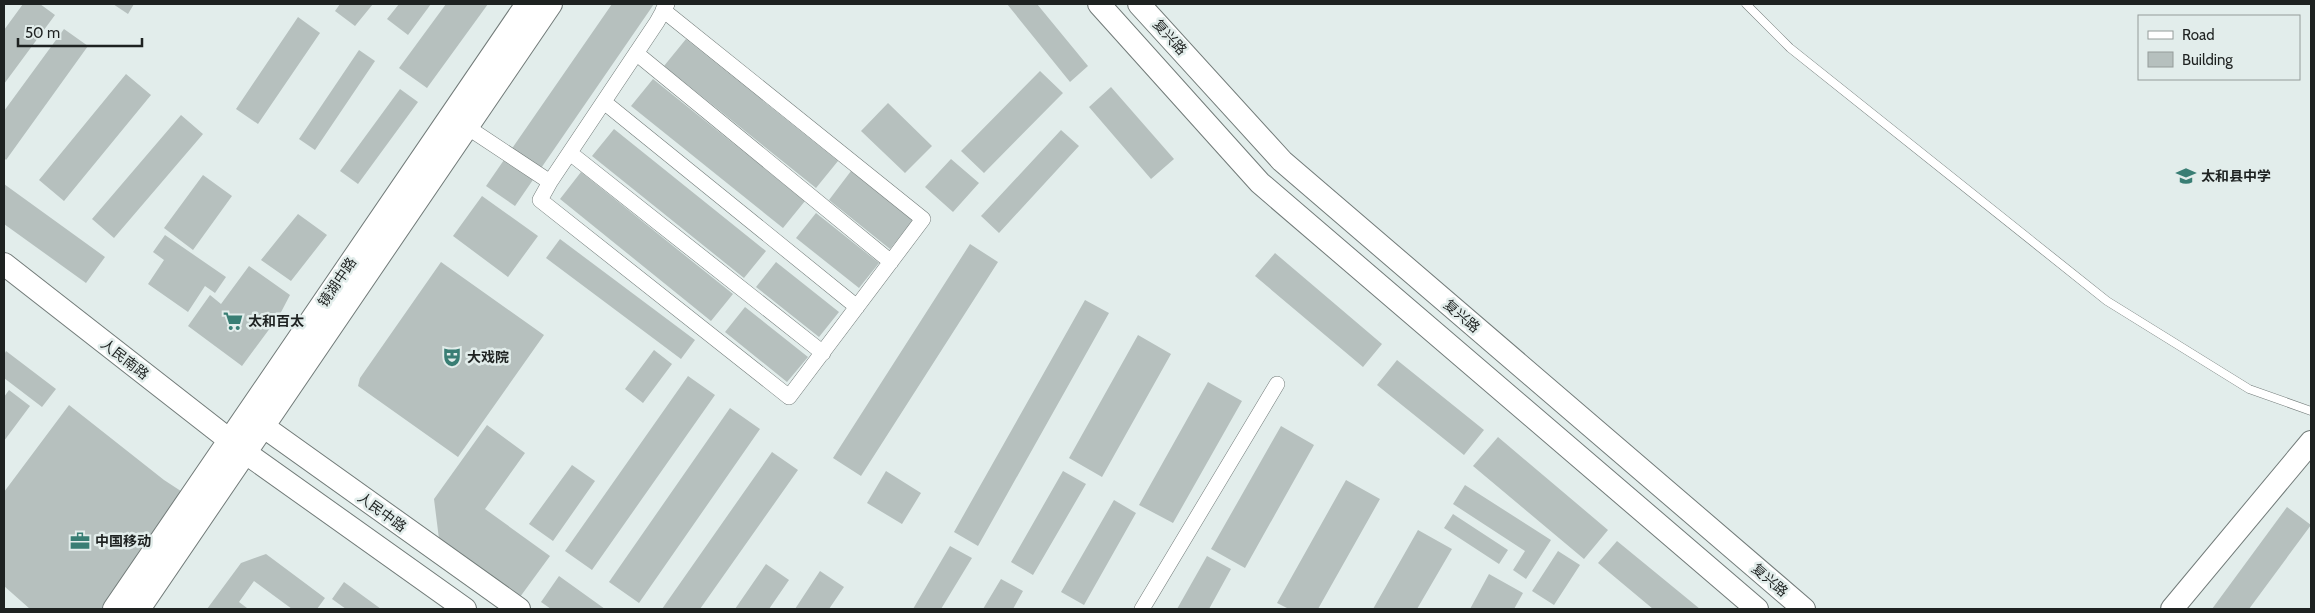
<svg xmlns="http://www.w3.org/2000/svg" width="2315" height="613" viewBox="0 0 2315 613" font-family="Cabin,'Noto Sans SC',sans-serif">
  <rect width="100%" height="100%" fill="#e2edeb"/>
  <path fill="#b6c0be" d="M23,4h17l15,11 -51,69v-54z
    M113,4h21l-6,10z
    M340,4h33l-18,22 -20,-15z
    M399,4h32l-23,31 -21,-16z
    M446,4h42l-61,84 -28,-20z
    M612,4h42l-139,202 -29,-20z
    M1007,4h30l51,62 -18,16z
    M298,17l22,16 -62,91 -22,-15z
    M64,29l24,17 -82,114 -2,-2v-47z
    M686,39l152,122 -22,27 -152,-122z
    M359,50l16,11 -60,89 -16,-11z
    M1040,71l23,22 -79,80 -23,-22z
    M126,74l25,21 -87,106 -25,-21z
    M653,79l152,122 -22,27 -152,-122z
    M1111,87l63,72 -23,20 -62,-72z
    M400,89l18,13 -60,82 -18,-13z
    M888,103l44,43 -27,27 -44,-42z
    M181,115l22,19 -89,104 -22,-19z
    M614,129l152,122 -22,27 -152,-122z
    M1061,130l18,16 -80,87 -18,-17z
    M951,159l28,24 -26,29 -28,-25z
    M851,171l62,49 -23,29 -61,-49z
    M581,172l152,122 -22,27 -151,-122z
    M203,175l29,21 -39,54 -29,-22z
    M4,184l101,73 -19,26 -82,-59z
    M482,196l56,40 -30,41 -55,-41z
    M816,213l63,50 -20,25 -63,-50z
    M298,214l29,21 -36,46 -30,-21z
    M165,235l61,42 -11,16 -10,-7 -17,26 -40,-28 16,-24 -11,-8z
    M560,239l135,101 -14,19 -135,-101z
    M970,244l28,18 -137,214 -28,-18z
    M1275,253l107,91 -19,23 -108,-91z
    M441,262l103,73 -86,122 -100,-71 2,-8z
    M776,262l63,50 -20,25 -63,-50z
    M249,266l41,29 -11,21 -37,50 -54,-40 22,-31 11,9z
    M1085,300l24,13 -131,233 -24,-14z
    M745,307l63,50 -21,25 -62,-50z
    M1138,335l33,19 -69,123 -33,-19z
    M654,350l18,14 -29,39 -18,-14z
    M6,351l50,38 -14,18 -38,-29v-23z
    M1397,360l87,70 -20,25 -87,-70z
    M688,376l27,19 -123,175 -27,-19z
    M1208,382l34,19 -69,122 -34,-18z
    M9,390l21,16 -26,35v-44z
    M69,405l95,75 26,17 -83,112h-77l-26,-23v-94z
    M730,408l30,21 -121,174 -30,-21z
    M487,425l38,28 -40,56 65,47 -30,41 -81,-58 -5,-40z
    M1281,426l33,19 -69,123 -34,-19z
    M1498,437l110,93 -24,29 -111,-93z
    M772,452l26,18 -98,139h-38z
    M572,465l23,16 -42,60 -24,-17z
    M886,471l35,22 -19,31 -35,-21z
    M1063,471l23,13 -53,91 -22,-13z
    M1346,480l34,19 -62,110h-29l-12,-6z
    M1465,485l86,55 -25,39 -13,-9 12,-19 -72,-47z
    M1114,500l22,13 -52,92 -23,-13z
    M2287,507l24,18 -62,84h-37z
    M1453,514l55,36 -9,14 -55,-36z
    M1418,530l34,19 -35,60h-44z
    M1617,541l83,68h-47l-55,-46z
    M950,546l22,12 -31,51h-28z
    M1558,551l22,14 -26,40 -22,-14z
    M266,554l59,44 -8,11h-25l-38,-28 -15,21 8,6 -1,1h-39l34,-46z
    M1207,556l24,13 -22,40h-32z
    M766,564l23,16 -20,29h-34z
    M820,571l24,16 -15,22h-34z
    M1489,574l34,19 -9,16h-44z
    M559,576l46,33h-54l-10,-7z
    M1001,579l22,12 -10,18h-30z
    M344,582l37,27h-35l-14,-10z"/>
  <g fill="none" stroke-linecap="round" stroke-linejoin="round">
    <defs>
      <path id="lane" d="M1746,4l44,44 317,253 142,88 62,22"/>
      <path id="street" d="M663,10l260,209 -134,178 -249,-197 10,-18 107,-160 10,-18
        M636,53l255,209
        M604,102l253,205
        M467,127l83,55
        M570,153l253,200
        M1142,609l135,-225"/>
      <path id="secondary" d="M1099,4l161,179 497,426
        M1139,4l143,157 522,448
        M4,264l242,189 219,156
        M253,419l266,190
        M114,609l413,-605
        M139,609l412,-605
        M2172,609l139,-167"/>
    </defs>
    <use href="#lane" stroke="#727b79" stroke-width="9"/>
    <use href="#street" stroke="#727b79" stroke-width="16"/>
    <use href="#secondary" stroke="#727b79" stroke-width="24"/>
    <use href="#lane" stroke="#fff" stroke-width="8"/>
    <use href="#street" stroke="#fff" stroke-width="15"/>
    <use href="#secondary" stroke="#fff" stroke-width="22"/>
  </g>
  <defs>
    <symbol id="school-bare" viewBox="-9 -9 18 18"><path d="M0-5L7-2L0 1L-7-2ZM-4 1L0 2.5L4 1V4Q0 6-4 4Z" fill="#397e74" stroke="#e2edeb" stroke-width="2.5" paint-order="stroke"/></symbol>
    <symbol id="supermarket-bare" viewBox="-9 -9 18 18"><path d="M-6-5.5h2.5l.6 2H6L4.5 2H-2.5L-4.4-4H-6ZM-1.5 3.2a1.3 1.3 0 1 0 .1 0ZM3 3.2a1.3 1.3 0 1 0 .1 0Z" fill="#397e74" stroke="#e2edeb" stroke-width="2.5" paint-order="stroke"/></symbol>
    <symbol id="theatre-bare" viewBox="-9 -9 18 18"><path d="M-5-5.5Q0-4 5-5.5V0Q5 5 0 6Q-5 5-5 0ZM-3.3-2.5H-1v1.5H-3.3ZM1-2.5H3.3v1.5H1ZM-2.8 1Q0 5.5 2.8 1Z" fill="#397e74" stroke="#e2edeb" stroke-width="2.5" paint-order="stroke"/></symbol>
    <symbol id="office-bare" viewBox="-9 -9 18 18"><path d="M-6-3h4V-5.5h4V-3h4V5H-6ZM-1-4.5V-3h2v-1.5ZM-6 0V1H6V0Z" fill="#397e74" stroke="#e2edeb" stroke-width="2.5" paint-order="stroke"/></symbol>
  </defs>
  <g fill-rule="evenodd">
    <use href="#school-bare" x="2172" y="162" width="28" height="28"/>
    <use href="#supermarket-bare" x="219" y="307" width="28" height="28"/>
    <use href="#theatre-bare" x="438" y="343" width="28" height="28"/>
    <use href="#office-bare" x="66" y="527" width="28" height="28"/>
  </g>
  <g text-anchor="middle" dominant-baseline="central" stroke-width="5" stroke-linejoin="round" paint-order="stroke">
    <g font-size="14" fill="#1e2221" stroke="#e2edeb">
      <text transform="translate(1170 37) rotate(48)">复兴路</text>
      <text transform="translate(337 282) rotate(-56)">镜湖中路</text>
      <text transform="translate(1462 316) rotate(41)">复兴路</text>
      <text transform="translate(125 359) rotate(38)">人民南路</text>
      <text transform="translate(382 512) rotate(36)">人民中路</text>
      <text transform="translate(1770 580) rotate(41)">复兴路</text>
    </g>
    <g font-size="14" font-weight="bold" fill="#1e2221" stroke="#e2edeb" text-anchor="start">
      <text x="2201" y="176">太和县中学</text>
      <text x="248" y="321">太和百太</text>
      <text x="467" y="357">大戏院</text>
      <text x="95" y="541">中国移动</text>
    </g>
  </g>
  <rect width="2315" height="613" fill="none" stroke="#1e2221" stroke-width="10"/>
  <rect x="2138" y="15" width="162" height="65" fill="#e2edeb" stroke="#949c9a"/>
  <rect x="2148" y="31" width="25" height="8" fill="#ffffff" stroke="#949c9a"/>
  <text x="2182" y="40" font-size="15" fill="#1e2221">Road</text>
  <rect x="2148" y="52" width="25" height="15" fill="#b6c0be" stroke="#949c9a"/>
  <text x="2182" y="65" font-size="15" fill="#1e2221">Building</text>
  <path d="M18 38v8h124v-8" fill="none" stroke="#1e2221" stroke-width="2.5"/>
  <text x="25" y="38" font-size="15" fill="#1e2221" stroke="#e2edeb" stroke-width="4" paint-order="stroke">50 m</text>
</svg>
